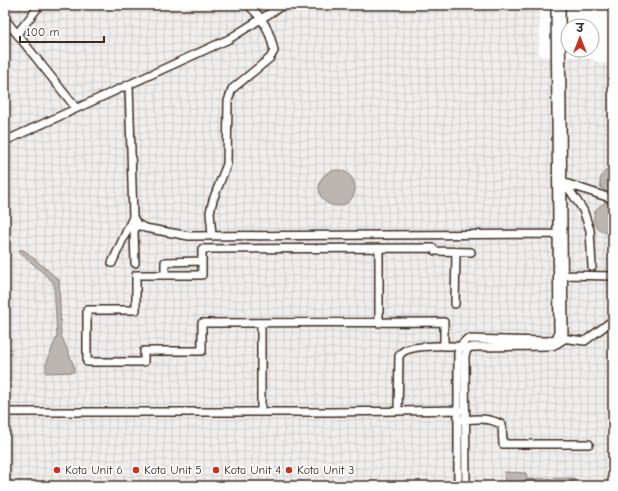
<svg xmlns="http://www.w3.org/2000/svg" width="618" height="491" viewBox="0 0 618 491" font-family="'Comic Neue','Playpen Sans Deva',sans-serif">
  <defs>
    <pattern id="industrial-grid" width="8" height="8" patternUnits="userSpaceOnUse"><rect width="8" height="8" fill="#f1efee"/><path d="M0 4h8M4 0v8" fill="none" stroke="#d0cdcc"/></pattern>
  </defs>
  <rect width="100%" height="100%" fill="#fff"/>
  <filter id="ink" filterUnits="userSpaceOnUse"><feTurbulence type="fractalNoise" baseFrequency=".025" numOctaves="2"/><feDisplacementMap in="SourceGraphic" scale="8" xChannelSelector="R" yChannelSelector="G"/><feConvolveMatrix kernelMatrix="1 2 1 2 8 2 1 2 1" color-interpolation-filters="sRGB"/></filter>
  <g filter="url(#ink)">
    <path fill="url(#industrial-grid)" d="M5,5h535l-1,51 44,1 30,9v358l-5,62h-603z"/>
    <path fill="#bcb6b3" stroke="#887e77" d="M611,168h2v26c-17,-2 -17,-20 -2,-26z
      M319 188a18 18 0 1 1 36 0a18 18 0 1 1-36 0Z
      M610,202l3,1v30c-23,3 -27,-28 -3,-31z
      M19,250h5l35,30 2,55 13,31v6l-28,1v-9l11,-28 -3,-53 -34,-31z
      M504,472l22,1 1,6 47,-1 1,2 -5,6h-64l-1,-2z"/>
    <g fill="none" stroke-linecap="round" stroke-linejoin="round">
      <defs>
        <path id="minor" d="M5,19l71,89
          M17,34l23,-29
          M129,85l4,132 4,7 8,4 44,8 372,-2
          M5,141l224,-102 54,-34
          M565,183l18,27 7,20 2,37
          M565,183l48,16
          M212,236l-2,-24 3,-12 14,-36 1,-63 4,-12 38,-31 4,-7c-4,-20 -10,-32 -26,-46
          M379,248v75
          M112,263l21,-46
          M135,263l-1,-32 3,-7
          M165,275v-13l37,-1
          M564,275l49,1
          M455,304l1,-52
          M261,323v89
          M561,338l24,3 28,-21
          M444,346v-24l-242,1v28h-58v11h-57v-52h49v-35h66v-26l231,-1 2,3 36,1
          M398,411l1,-55c2,-3 5,-6 10,-7 10,-3 46,-5 55,-1
          M5,412h328l128,-2
          M462,420c13,-1 28,-3 40,5l1,19h86
          M458,486v-133l2,-7 7,-7 81,2 9,-3 1,-5 -3,-328
          M466,486l-1,-131 3,-7 5,-1 79,-1 6,-3 6,-4 -3,-334"/>
      </defs>
      <use href="#minor" stroke="#3b2a1e" stroke-width="10"/>
      <use href="#minor" stroke="#fff" stroke-width="7"/>
    </g>
  </g>
  <g fill="#c8321e" stroke="#fff" stroke-width="1.5">
    <circle cx="57" cy="470" r="4"/>
    <circle cx="136" cy="470" r="4"/>
    <circle cx="216" cy="470" r="4"/>
    <circle cx="289" cy="470" r="4"/>
  </g>
  <g text-anchor="middle" dominant-baseline="central" stroke-width="3.5" stroke-linejoin="round" paint-order="stroke">
    <g font-size="12" fill="#3b2a1e" stroke="#fff" text-anchor="start">
      <text x="65" y="470">Kota Unit 6</text>
      <text x="144" y="470">Kota Unit 5</text>
      <text x="224" y="470">Kota Unit 4</text>
      <text x="297" y="470">Kota Unit 3</text>
    </g>
  </g>
  <rect width="618" height="491" fill="none" stroke="#fff" stroke-width="20"/>
  <rect x="10" y="10" width="598" height="471" fill="none" stroke="#3b2a1e" stroke-width="1.5" filter="url(#ink)"/>
  <g transform="translate(580 38)"><circle r="19" fill="#ffffff" stroke="#b1aaa5"/>
  <path d="M0-3L7 15L0 10L-7 15Z" fill="#c8321e"/>
  <text y="-6" font-size="11" font-weight="bold" text-anchor="middle" fill="#3b2a1e">उ</text>
  </g>
  <path d="M20 36v6h84v-6" fill="none" stroke="#3b2a1e" stroke-width="2"/>
  <text x="26" y="36" font-size="12" fill="#3b2a1e" stroke="#ffffff" stroke-width="3" paint-order="stroke">100 m</text>
</svg>
